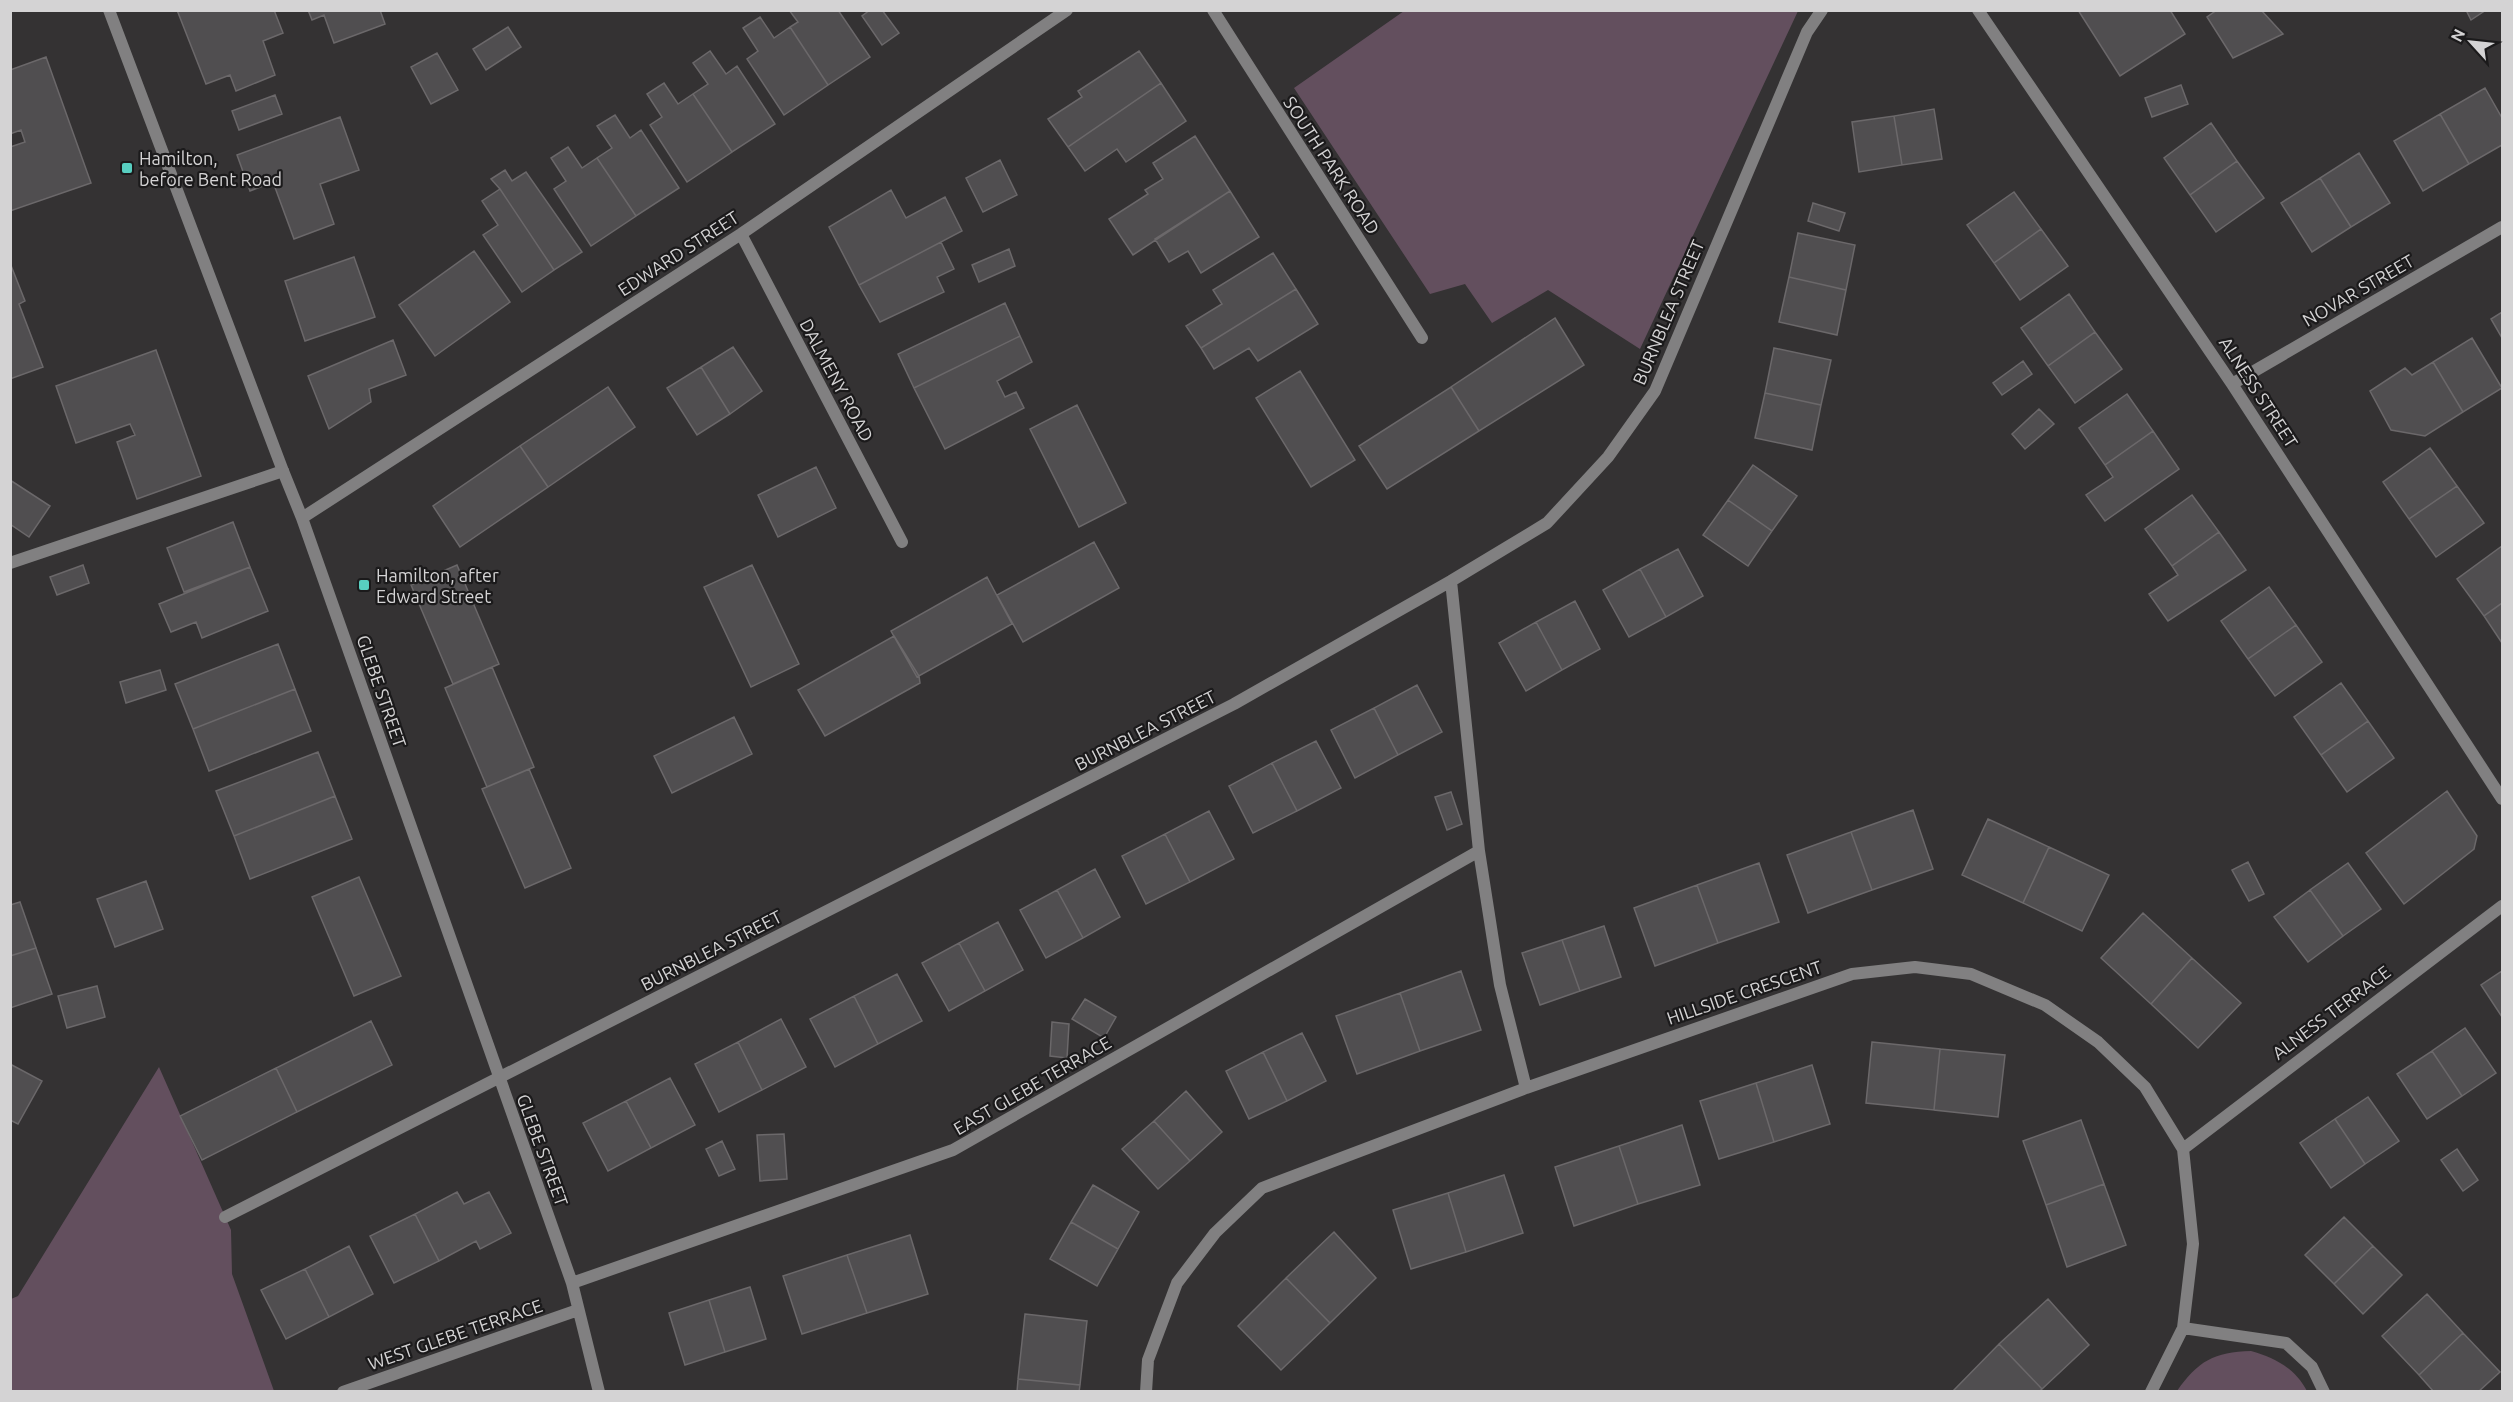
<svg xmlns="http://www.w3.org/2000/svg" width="2513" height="1402" viewBox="0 0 2513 1402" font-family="Ubuntu,sans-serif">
  <rect width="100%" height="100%" fill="#343233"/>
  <path fill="#634f5e" d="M1404,11h394l-158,338 -92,-59 -56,33 -27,-39 -35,10 -136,-206z
    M159,1067l72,163 1,44 42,117 -263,1v-93l7,-3z
    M2251,1351c24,7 44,17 56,40h-130c21,-30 37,-39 74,-40z"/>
  <path fill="#504e50" stroke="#6b686a" stroke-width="1.5" d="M177,10h97l9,23 -20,8 12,34 -39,16 -6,-16 -24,9z
    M308,10h72l5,14 -51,19 -10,-28 -12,5z
    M789,10h49l32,47 -42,28 -38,-58 8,-5z
    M870,10h12l17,23 -17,12 -20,-29z
    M2078,10h92l15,24 -65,42z
    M2217,10h44l22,24 -50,24 -26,-41z
    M2466,10h20l-15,10z
    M760,17l14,21 16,-11 38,58 -44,30 -37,-56 11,-8 -15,-23z
    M508,27l13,20 -35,23 -13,-21z
    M710,51l16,23 11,-8 38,58 -43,28 -39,-58 15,-10 -15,-21z
    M1139,51l22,32 -93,64 -20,-28 34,-22 -4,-6z
    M437,53l21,37 -27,14 -20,-37z
    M46,57l45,126 -81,28v-64l15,-5 -4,-12 -11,4v-64z
    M664,83l14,21 15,-10 39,58 -45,30 -37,-57 12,-8 -15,-23z
    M1161,83l25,38 -60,41 -9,-13 -32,22 -17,-24z
    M2181,85l7,19 -36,13 -7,-19z
    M2485,88l17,30v27l-33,19 -29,-50z
    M275,95l7,19 -43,16 -7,-19z
    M1934,109l8,50 -40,6 -8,-49z
    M2440,114l29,50 -46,27 -29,-50z
    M615,115l15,23 11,-8 38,58 -43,28 -39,-58 15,-10 -15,-22z
    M1894,116l8,49 -43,7 -7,-50z
    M340,117l19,53 -39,14 14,40 -40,15 -21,-57 -23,9 -13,-36z
    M2211,123l26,38 -47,34 -26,-37z
    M1195,136l35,55 -97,64 -24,-36 39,-25 -3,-4 18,-11 -10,-16z
    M568,147l14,21 15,-10 39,58 -45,30 -37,-57 12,-8 -15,-23z
    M2359,153l31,50 -39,24 -31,-49z
    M1000,160l17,35 -34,17 -17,-34z
    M2237,161l27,37 -48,34 -26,-37z
    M505,170l7,11 14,-9 56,80 -28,18 -54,-81 -9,-10z
    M2320,178l31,49 -39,25 -31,-49z
    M500,189l54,81 -32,22 -39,-57 15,-10 -16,-24z
    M891,190l15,28 39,-21 17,34 -103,54 -30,-58z
    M1230,191l29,46 -58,36 -13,-22 -19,11 -14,-23z
    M2014,192l27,37 -47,34 -27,-38z
    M1813,203l32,10 -6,18 -31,-10z
    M2041,229l27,37 -48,34 -26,-37z
    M1798,233l57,12 -9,45 -57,-13z
    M941,242l13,27 -17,8 7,15 -64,30 -21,-37z
    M1009,249l6,17 -36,16 -7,-17z
    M474,251l36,51 -75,54 -36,-51z
    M1273,253l23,36 -95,59 -15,-22 36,-22 -9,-14z
    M354,257l21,60 -70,24 -20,-60z
    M10,263l15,38 -6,3 24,63 -33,12z
    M1789,277l57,13 -9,45 -58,-13z
    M1296,289l22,35 -60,37 -9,-13 -35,21 -13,-21z
    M2069,294l26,38 -47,34 -27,-38z
    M1005,303l15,33 -106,52 -16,-34z
    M2502,312v26l-11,-19z
    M1555,318l29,47 -105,66 -28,-44z
    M2095,332l27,37 -47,34 -27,-37z
    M1020,336l12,26 -35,19 8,16 11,-5 8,16 -79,41 -31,-61z
    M2472,338l30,50 -39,24 -30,-50z
    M393,340l13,35 -37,14 2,13 -42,27 -21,-53z
    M733,347l29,44 -32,23 -29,-47z
    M1774,348l57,12 -10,45 -56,-12z
    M156,350l45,126 -64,23 -20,-57 18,-7 -5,-11 -54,19 -20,-57z
    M2023,361l9,13 -30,21 -9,-12z
    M2433,362l30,50 -38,24 -34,-6 -21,-39 35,-23 7,7z
    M701,367l29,47 -33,21 -30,-47z
    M1300,371l55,89 -44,27 -55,-89z
    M608,387l27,40 -87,60 -28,-41z
    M1451,387l28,44 -92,58 -28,-43z
    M1765,393l56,12 -9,45 -57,-12z
    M2127,394l26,37 -48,34 -26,-37z
    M1077,405l49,98 -47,24 -49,-98z
    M2039,409l15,15 -29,25 -13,-15z
    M2153,431l26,38 -74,52 -19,-26 27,-18 -8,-12z
    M520,446l28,41 -88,60 -27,-41z
    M2430,448l27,38 -48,33 -26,-37z
    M1753,465l44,31 -25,35 -44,-31z
    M816,467l20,41 -58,29 -20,-42z
    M10,480l40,26 -21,31 -19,-13z
    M2457,486l27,37 -48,34 -27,-38z
    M2192,495l27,37 -47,34 -27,-37z
    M1728,500l44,31 -24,35 -45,-31z
    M233,522l17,45 -66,25 -17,-44z
    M2219,532l27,38 -78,51 -19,-27 29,-19 -6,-9z
    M1094,542l25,46 -96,54 -26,-47z
    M2502,546v57l-18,13 -27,-37z
    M1678,549l25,47 -37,21 -26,-48z
    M83,565l6,18 -32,12 -7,-18z
    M457,565l42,99 -46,20 -42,-99z
    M752,565l47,99 -48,23 -47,-100z
    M250,567l18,44 -66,27 -6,-16 -25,10 -12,-28z
    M1640,569l26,48 -37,20 -26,-47z
    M987,577l25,47 -95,53 -26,-46z
    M2269,587l27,38 -48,34 -27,-38z
    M1575,601l25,48 -38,21 -26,-48z
    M2502,603v40l-18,-27z
    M1536,622l26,48 -36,21 -27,-48z
    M2296,625l26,37 -47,34 -27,-37z
    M894,636l25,40 1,7 -95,53 -27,-46z
    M278,644l17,45 -102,40 -18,-45z
    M492,667l42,100 -47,20 -42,-99z
    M160,670l6,20 -40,13 -6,-21z
    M2341,683l27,38 -47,34 -27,-38z
    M1417,685l25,47 -44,23 -24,-47z
    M295,689l16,42 -102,40 -16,-42z
    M1374,708l24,47 -43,23 -24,-48z
    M734,717l18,37 -80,39 -18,-37z
    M2368,721l26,37 -47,34 -26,-37z
    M1316,741l25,47 -44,23 -25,-48z
    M318,752l17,44 -101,40 -18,-45z
    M1272,763l25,48 -44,22 -24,-47z
    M529,769l42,99 -46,20 -43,-99z
    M2447,791l30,45 -3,13 -70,55 -38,-51z
    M1451,792l11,32 -15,6 -12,-33z
    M335,796l17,43 -102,40 -16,-43z
    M1913,810l20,59 -61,21 -21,-58z
    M1209,811l25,48 -44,23 -25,-48z
    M1988,819l61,28 -26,56 -61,-28z
    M1851,832l21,58 -64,23 -21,-58z
    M1165,834l25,48 -44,22 -24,-48z
    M2049,847l60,28 -27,56 -59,-28z
    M2248,862l16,32 -15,7 -17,-31z
    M1759,863l20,59 -61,21 -21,-58z
    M2348,863l33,46 -38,27 -33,-46z
    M1095,869l25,48 -37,21 -26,-48z
    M359,877l42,99 -47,20 -42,-99z
    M146,881l17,48 -48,18 -18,-48z
    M1697,885l21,58 -63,23 -21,-58z
    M1057,890l26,48 -37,20 -26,-48z
    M2310,890l33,46 -35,26 -34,-45z
    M20,902l16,46 -26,8v-51z
    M2143,913l49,45 -41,46 -50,-46z
    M998,922l25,48 -38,21 -26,-48z
    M1604,926l17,51 -41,14 -18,-51z
    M1562,940l18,51 -40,14 -18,-52z
    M959,943l26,48 -36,20 -27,-48z
    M36,948l16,46 -42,14v-52z
    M2192,958l49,45 -43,45 -47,-44z
    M1461,971l20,59 -61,21 -20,-58z
    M2502,971v46l-21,-32z
    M897,974l25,47 -44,23 -24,-48z
    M97,986l8,31 -38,11 -9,-32z
    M1400,993l20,58 -63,23 -21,-58z
    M854,996l24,48 -43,23 -25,-48z
    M1085,999l31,18 -12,21 -32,-19z
    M781,1019l25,48 -44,23 -24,-48z
    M371,1021l21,44 -95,47 -21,-44z
    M1052,1022l17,2 -2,34 -17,-2z
    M2465,1028l31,45 -34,23 -30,-45z
    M1302,1033l24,48 -39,20 -24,-49z
    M738,1042l24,48 -43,22 -24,-48z
    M1872,1042l68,7 -6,61 -68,-7z
    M1940,1049l65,6 -7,62 -64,-7z
    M2432,1051l30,45 -35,23 -30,-45z
    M1263,1052l24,49 -38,18 -23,-48z
    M10,1064l32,17 -24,43 -8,-4z
    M1812,1065l18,59 -56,18 -18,-59z
    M276,1068l21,44 -95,48 -22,-44z
    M670,1078l25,47 -44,23 -25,-47z
    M1756,1083l18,59 -55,17 -19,-58z
    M1186,1091l36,41 -32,29 -36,-40z
    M2368,1097l31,44 -34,23 -30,-45z
    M626,1101l25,47 -43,23 -25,-48z
    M2335,1119l30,45 -34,24 -31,-45z
    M2081,1120l23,64 -58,21 -23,-64z
    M1154,1121l36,40 -32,28 -36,-40z
    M1682,1125l18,60 -62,19 -19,-58z
    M784,1134l3,45 -27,2 -3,-46z
    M722,1141l13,28 -16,7 -13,-27z
    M1619,1146l19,58 -64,22 -19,-59z
    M2457,1149l21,31 -15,11 -22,-31z
    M1504,1175l19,58 -57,19 -18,-59z
    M2104,1184l22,61 -59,22 -21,-62z
    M1093,1185l46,27 -21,37 -47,-27z
    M457,1192l7,12 25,-12 22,41 -31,16 -4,-8 -37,20 -24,-47z
    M1448,1193l18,59 -55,17 -18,-59z
    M415,1214l24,47 -45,22 -24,-47z
    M2344,1217l29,29 -39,38 -29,-29z
    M1071,1222l47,27 -21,37 -47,-27z
    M1334,1232l42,46 -46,45 -44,-45z
    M910,1235l18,59 -61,19 -20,-58z
    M349,1246l24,48 -44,23 -24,-48z
    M2373,1246l29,29 -39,39 -29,-30z
    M847,1255l20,58 -65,21 -19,-58z
    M305,1269l24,48 -43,22 -25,-49z
    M1286,1278l44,45 -49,47 -43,-44z
    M750,1287l16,52 -41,13 -16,-52z
    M2427,1294l36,39 -44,42 -37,-39z
    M2048,1299l41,46 -47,44 -43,-45z
    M709,1300l16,52 -40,13 -16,-52z
    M1025,1314l62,7 -7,64 -62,-6z
    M2463,1333l37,39 -22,20h-44l-15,-17z
    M1999,1344l43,45 -3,3h-87z
    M1018,1379l62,6 -1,7h-62z"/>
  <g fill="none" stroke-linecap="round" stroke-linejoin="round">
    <path stroke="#818081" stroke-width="12" d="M10,563l273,-92"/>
    <path stroke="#818081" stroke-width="12" d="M109,10l174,461 19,47 270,765 27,109
      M1213,10l209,328
      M1978,10l254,374 270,415
      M741,234l161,308
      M2232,384l270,-157
      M302,518l439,-284 326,-224
      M1451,581l28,270 21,134 26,103
      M2183,1149l319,-243
      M225,1217l1009,-513 217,-123 96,-58 61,-66 47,-66 152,-359 15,-22
      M572,1283l381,-133 526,-299
      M2183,1328l103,15 26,24 12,25
      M343,1392l235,-82
      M1146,1392l2,-32 29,-77 38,-50 47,-45 264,-100 326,-114 63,-7 56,7 74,31 53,37 47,45 38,62 10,95 -10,84 -32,64"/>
  </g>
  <g fill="#58cec0" stroke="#1b1a1b" stroke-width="2">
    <rect x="121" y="162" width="12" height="12" rx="3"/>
    <rect x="358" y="579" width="12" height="12" rx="3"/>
  </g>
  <g text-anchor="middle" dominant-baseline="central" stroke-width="4.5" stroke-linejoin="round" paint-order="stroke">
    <g font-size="18" fill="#d4d3d4" stroke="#1b1a1b" text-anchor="start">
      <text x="139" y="158">Hamilton,<tspan x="139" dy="21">before Bent Road</tspan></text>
      <text x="376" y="575">Hamilton, after<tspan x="376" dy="21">Edward Street</tspan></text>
    </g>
    <g font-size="18" fill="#d4d3d4" stroke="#1b1a1b">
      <text transform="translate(1332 165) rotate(57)">SOUTH PARK ROAD</text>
      <text transform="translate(678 253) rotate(-33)">EDWARD STREET</text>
      <text transform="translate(2358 290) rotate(-30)">NOVAR STREET</text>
      <text transform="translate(1668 312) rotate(-67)">BURNBLEA STREET</text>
      <text transform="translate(837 380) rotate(62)">DALMENY ROAD</text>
      <text transform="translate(2259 392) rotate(57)">ALNESS STREET</text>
      <text transform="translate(382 691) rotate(71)">GLEBE STREET</text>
      <text transform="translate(1145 730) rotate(-27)">BURNBLEA STREET</text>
      <text transform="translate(711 950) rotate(-27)">BURNBLEA STREET</text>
      <text transform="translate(1744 992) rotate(-19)">HILLSIDE CRESCENT</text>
      <text transform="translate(2331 1012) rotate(-37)">ALNESS TERRACE</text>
      <text transform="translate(1032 1085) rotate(-30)">EAST GLEBE TERRACE</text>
      <text transform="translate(543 1150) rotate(70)">GLEBE STREET</text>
      <text transform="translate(455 1334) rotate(-19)">WEST GLEBE TERRACE</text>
    </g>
  </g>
  <rect width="2513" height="1402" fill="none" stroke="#d4d3d4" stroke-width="24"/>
  <g transform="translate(2471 42) rotate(297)" stroke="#1b1a1b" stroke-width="4.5" paint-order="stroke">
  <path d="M0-4.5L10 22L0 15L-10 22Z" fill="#d4d3d4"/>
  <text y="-9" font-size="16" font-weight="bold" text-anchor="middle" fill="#d4d3d4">N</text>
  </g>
</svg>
